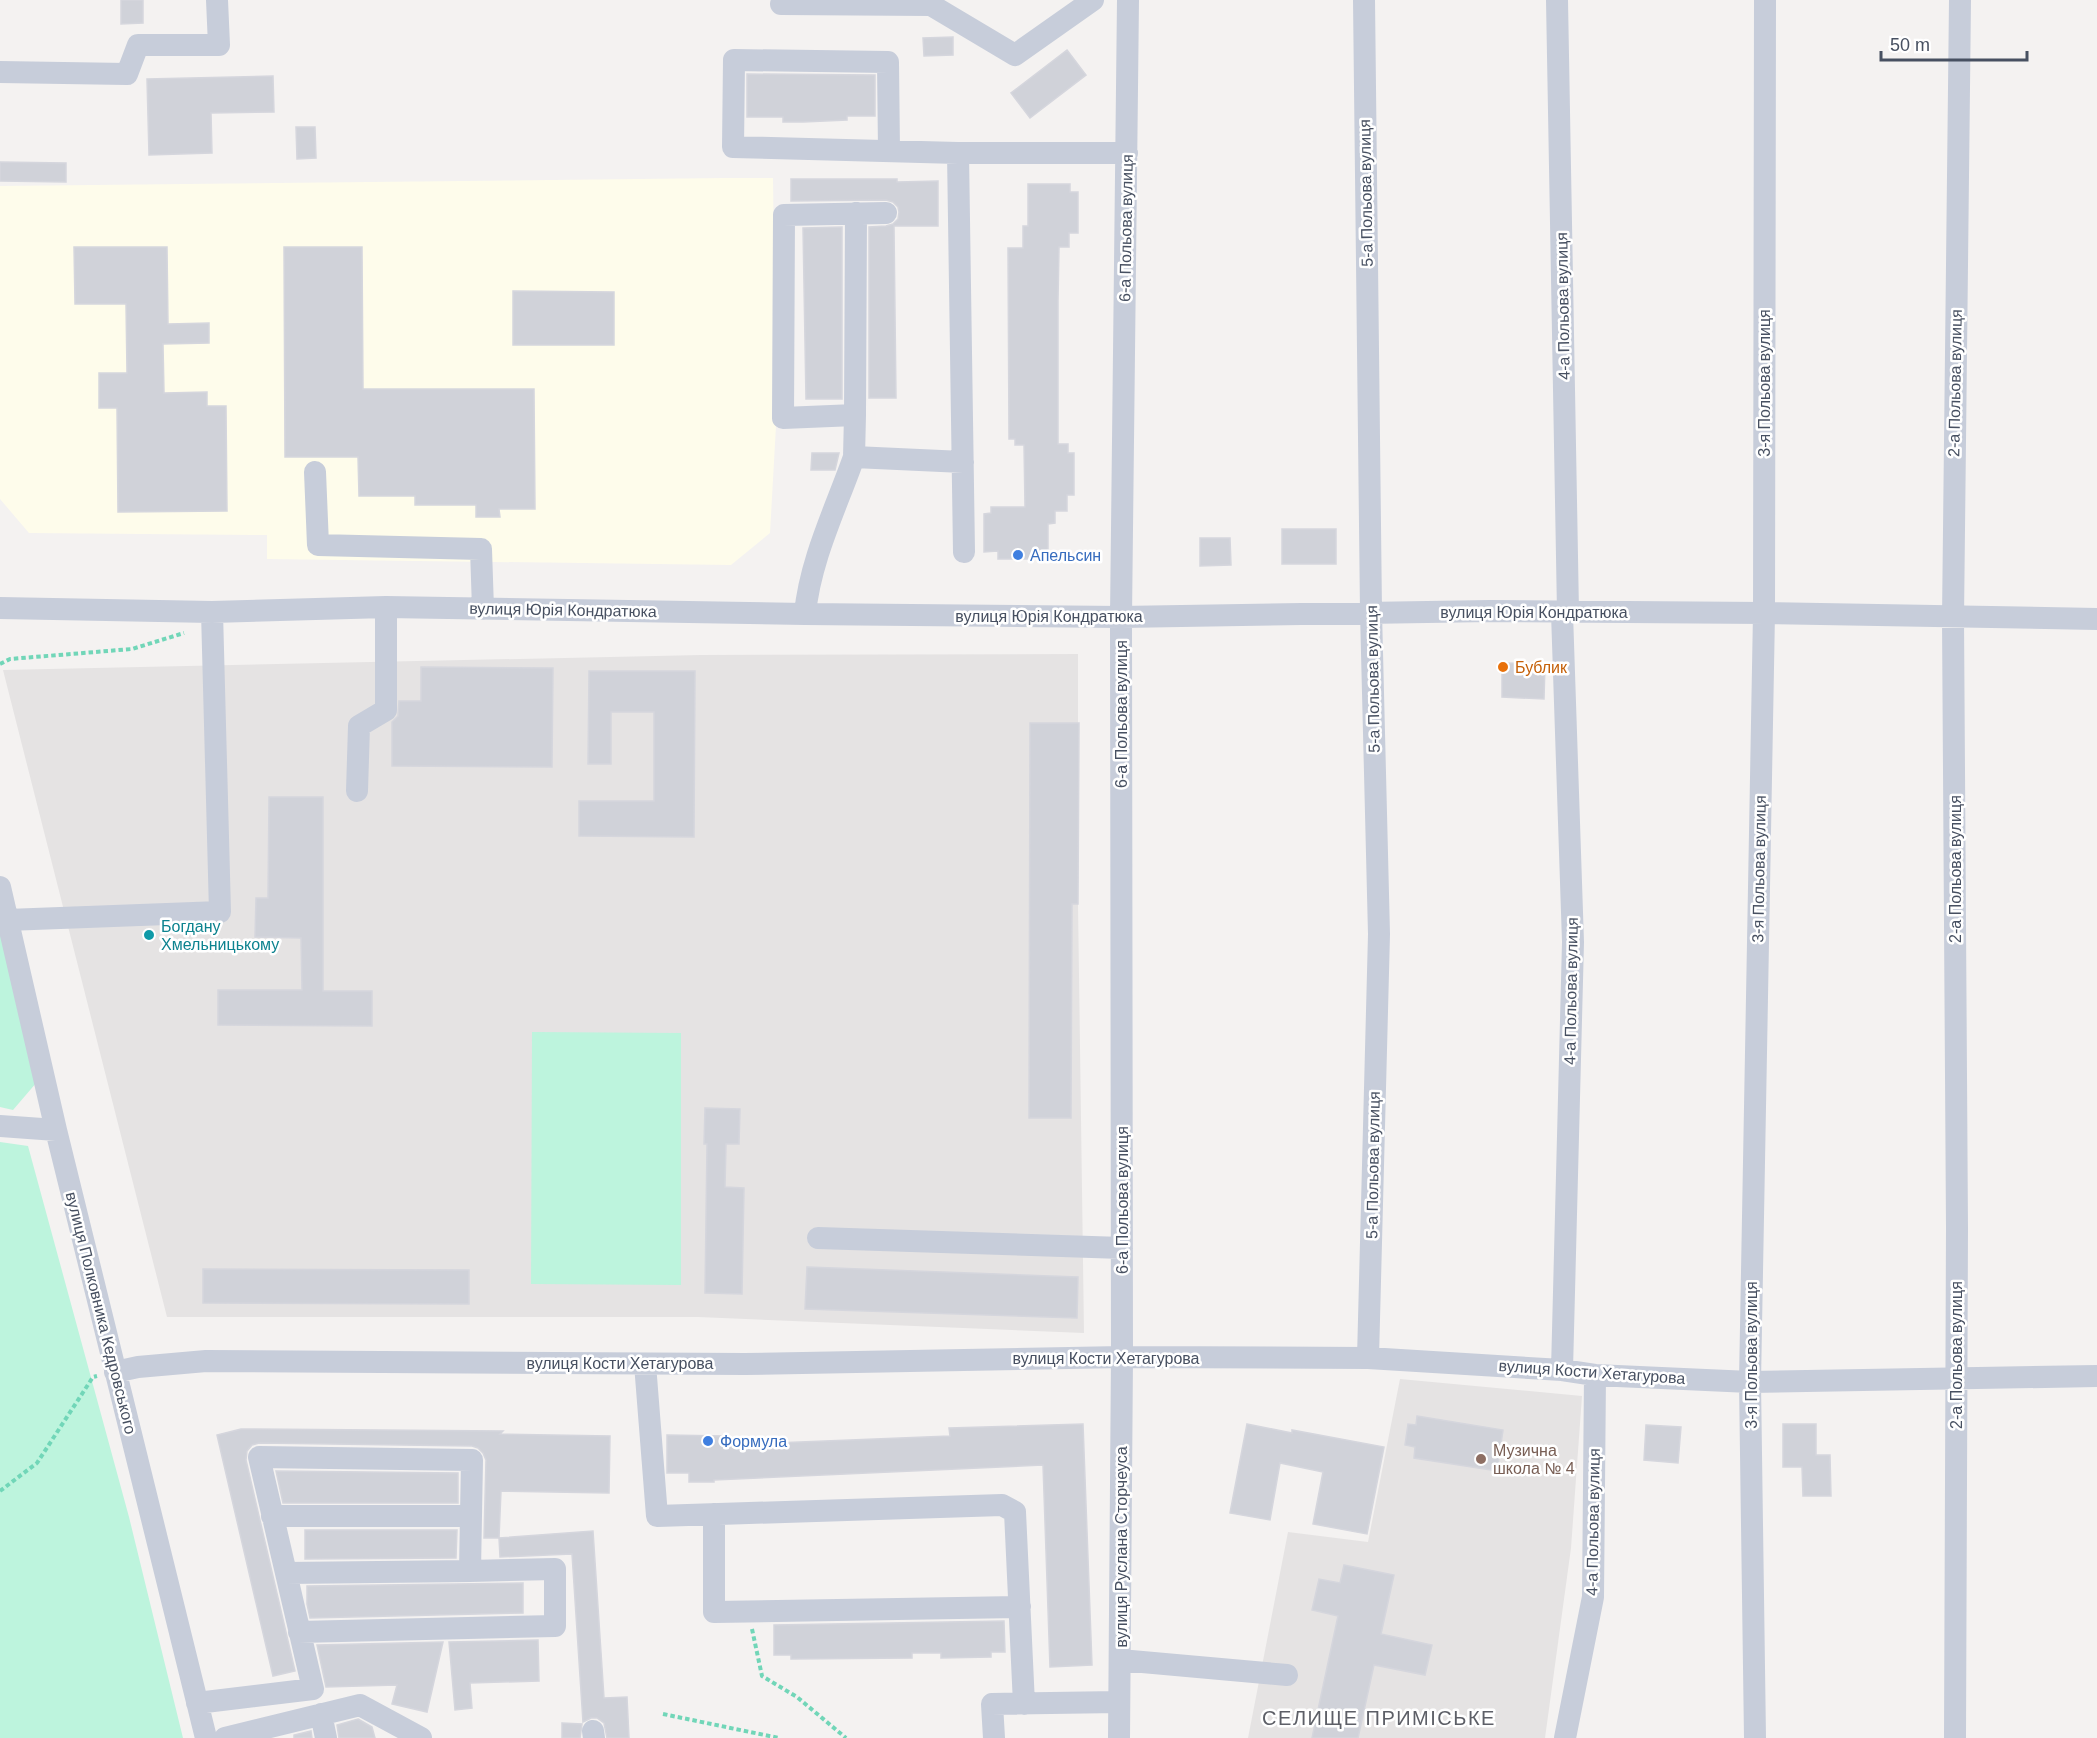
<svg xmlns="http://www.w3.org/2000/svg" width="2097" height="1738" viewBox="0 0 2097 1738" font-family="Helvetica,sans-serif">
  <rect width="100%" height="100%" fill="#f4f2f1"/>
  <path fill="#fefceb" d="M726,178h47l3,248 -6,107 -39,32 -464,-6v-24l-238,-2 -29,-34v-313z"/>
  <path fill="#e5e3e3" d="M1078,654v250l6,429 -386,-16h-531l-164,-647 698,-15z
    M1400,1379l182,17 -11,152 -26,190h-297l40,-206 80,10z"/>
  <path fill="#bdf4dd" d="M0,929l37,153 -24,28 -13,-3z
    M532,1032l149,1v252l-150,-1z
    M0,1142l28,4 101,371 54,221h-183z"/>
  <path fill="#d0d2d9" stroke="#d5d6dd" stroke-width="1.5" d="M121,0h22v23l-22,1z
    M953,37v18l-29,1 -1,-18z
    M1067,50l19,25 -56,43 -19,-25z
    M747,74l128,1v41h-28v4l-44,2h-20v-5h-36z
    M273,76l1,36 -63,1 1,40 -63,2 -2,-76z
    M296,127h19l1,31 -19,1z
    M0,162l66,1v19l-66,-1z
    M791,179h106v3l41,-1v45h-44l2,172h-27v-171l17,-1 7,-2 5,-5 1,-7 -1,-5 -5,-5 -7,-2 -95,1z
    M1028,184h42v8h8v41h-9v14h-10l-1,54v143h10v9h6v42h-7v16h-12v12l-7,1v27h-9v8h-41v-8l-14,1v-38l7,-1v-6h34l-1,-62h-9v-6h-6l-1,-191h15v-22h5z
    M842,227v172h-36l-3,-171z
    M74,247h93l1,77 41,-1v20l-46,1 1,49 43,-1v14h19l1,105 -109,1 -1,-104h-18v-35h28l-1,-69h-51z
    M284,247h78l1,142h171l1,120h-36l1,8h-24v-12h-61v-9h-56l-1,-39h-73z
    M513,291l101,1v53h-101z
    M812,453h27l-4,17h-24z
    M1282,529h54v35h-54z
    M1200,538h30l1,27 -31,1z
    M1502,663l43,1 -1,35 -42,-2z
    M421,667l132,1 -1,99 -160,-1v-44l6,-6 1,-15h22z
    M589,671h106l-1,166 -115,-1v-35h75v-89h-43v52h-23z
    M1030,723h49l-1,181h-6l-1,214h-42z
    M269,797h54v194h49v35l-154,-1v-35h84l-1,-52 -46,-1 1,-39h12z
    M705,1108l35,1 -1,35h-13l-1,43 19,1 -2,106 -37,-1 2,-149h-3z
    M807,1267l271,10 -1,41 -272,-9z
    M203,1269l266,1v34l-266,-1z
    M1417,1416l86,14 -6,41 -83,-13 1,-11 -10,-2 3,-21 8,1z
    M1083,1424l9,241 -42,2 -7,-202 -329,15v2h-25v-9h-22v-38l57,1 -1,9 227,-9 -1,-8z
    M1247,1424l45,9v-3l92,17 -17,87 -54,-10 10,-52 -43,-9 -10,57 -40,-7z
    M1783,1424h33v31h14l1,41h-28l-1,-29h-19z
    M1646,1425l35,2 -3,36 -34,-3z
    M241,1429l262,2 -3,3 110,2 -1,57 -108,-2 -2,47h-15l2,-78 -3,-7 -5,-5 -6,-2 -213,-3 -7,2 -5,6 -1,9 49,211 -22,5 -56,-241z
    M276,1471l182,2v30h-175z
    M305,1530h152l-1,28 -151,1z
    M593,1531l11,167 23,-1 2,41h-22l-3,-15 -7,-5h-6l-8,4 -11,-168 -72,3 -1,-19z
    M1344,1565l50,10 -13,59 51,11 -7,30 -51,-10 -16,73h-46l26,-122 -26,-6 7,-31 21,4z
    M523,1583v30l-213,5 -3,-14v-18z
    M1004,1621l1,31h-14v5l-50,1v-5h-29v5l-121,1v-4h-17v-30z
    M538,1640l1,41 -69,2 2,25 -17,2 -6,-68z
    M443,1642l-16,70 -35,-8 5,-19 -71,2 -9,-42z
    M358,1719l14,8 3,11h-36l-2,-13z
    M562,1723l20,1 -2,14h-18z
    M311,1731l1,7h-18v-3z"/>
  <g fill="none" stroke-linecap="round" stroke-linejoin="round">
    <path stroke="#71d6b8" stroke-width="4" stroke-dasharray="4.5 3" stroke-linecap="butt" d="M0,664l10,-5 122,-10 52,-16
      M0,1491l37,-28 56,-86 4,-1
      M752,1629l10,47 35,21 49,41
      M663,1714l116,24"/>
    <path stroke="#c7cdda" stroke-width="22" d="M1364,0l7,612 8,322 -11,424
      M1557,0l11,612
      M781,4l150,1 84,50 78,-55
      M0,72l127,2 11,-29h81l-2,-45
      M889,151l-1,-89 -154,-2 -1,87 225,6
      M855,415l1,-202
      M854,457l1,-42 -72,3 1,-203 102,-2
      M315,472l3,73 163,4 2,60
      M964,552l-6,-399h169
      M0,608l212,4 174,-5 419,7 316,3 369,-6 274,2 333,6
      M805,614c5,-54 31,-106 49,-157l109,5
      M357,791l2,-65 27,-16v-103
      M0,887l56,243 150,608
      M7,920l213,-8 -8,-300
      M0,1126l56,4
      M818,1238l304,10
      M645,1364l12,152 345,-11 13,7 9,192
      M1562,1370l11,-428 -11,-329
      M115,1372l23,-5 68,-6 539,3 377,-7 246,1 194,12 33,5 155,7 347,-6
      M714,1514v98l306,-5
      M272,1516h199
      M299,1632l256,-6v-57l-85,2
      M1120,1660l167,15
      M197,1703l116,-14 -54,-232 213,3 -2,111 -184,2
      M321,1714l5,24
      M593,1731l1,7
      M225,1738l135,-33 61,33
      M994,1738l-2,-34 127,-2
      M1119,1738l3,-381 -1,-740 7,-617
      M1565,1738l28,-141 2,-222
      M1755,1738l-5,-356 14,-769 1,-613
      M1955,1738l2,-510 -4,-610 7,-618"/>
  </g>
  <g fill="#3f7fe0" stroke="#fff" stroke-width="2">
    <circle cx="1018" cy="555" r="6"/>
    <circle cx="708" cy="1441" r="6"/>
  </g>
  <circle fill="#e8710a" stroke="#fff" stroke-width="2" cx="1503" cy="667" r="6"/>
  <circle fill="#0f9aa8" stroke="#fff" stroke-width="2" cx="149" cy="935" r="6"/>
  <circle fill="#8d6e63" stroke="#fff" stroke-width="2" cx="1481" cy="1459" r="6"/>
  <g text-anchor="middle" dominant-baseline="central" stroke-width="5" stroke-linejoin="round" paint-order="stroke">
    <g font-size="16" fill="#475061" stroke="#fff">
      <text transform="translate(1366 193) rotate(-91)">5-а Польова вулиця</text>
      <text transform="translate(1126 228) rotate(-89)">6-а Польова вулиця</text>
      <text transform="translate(1563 306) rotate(-91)">4-а Польова вулиця</text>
      <text transform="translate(1764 383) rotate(-90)">3-я Польова вулиця</text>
      <text transform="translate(1955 383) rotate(-89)">2-а Польова вулиця</text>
      <text transform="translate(563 610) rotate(1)">вулиця Юрія Кондратюка</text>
      <text x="1534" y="612">вулиця Юрія Кондратюка</text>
      <text x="1049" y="616">вулиця Юрія Кондратюка</text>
      <text transform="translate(1373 679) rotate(-91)">5-а Польова вулиця</text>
      <text transform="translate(1121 714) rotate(-90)">6-а Польова вулиця</text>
      <text transform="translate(1759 869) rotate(-89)">3-я Польова вулиця</text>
      <text transform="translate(1955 869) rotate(-90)">2-а Польова вулиця</text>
      <text transform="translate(1571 991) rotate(-89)">4-а Польова вулиця</text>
      <text transform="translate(1373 1165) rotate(-89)">5-а Польова вулиця</text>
      <text transform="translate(1122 1200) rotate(-90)">6-а Польова вулиця</text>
      <text transform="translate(101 1313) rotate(76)">вулиця Полковника Кедровського</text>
      <text transform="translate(1751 1355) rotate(-90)">3-я Польова вулиця</text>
      <text transform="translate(1956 1355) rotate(-90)">2-а Польова вулиця</text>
      <text x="1106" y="1358">вулиця Кости Хетагурова</text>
      <text x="620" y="1363">вулиця Кости Хетагурова</text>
      <text transform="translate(1592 1372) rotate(4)">вулиця Кости Хетагурова</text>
      <text transform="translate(1593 1522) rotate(-89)">4-а Польова вулиця</text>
      <text transform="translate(1121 1547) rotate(-90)">вулиця Руслана Сторчеуса</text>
    </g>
    <g font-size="16" fill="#366cbe" stroke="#fff" text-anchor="start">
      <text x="1030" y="555">Апельсин</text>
      <text x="720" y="1441">Формула</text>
    </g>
    <g font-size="16" fill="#c56008" stroke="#fff" text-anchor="start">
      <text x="1515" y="667">Бублик</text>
    </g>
    <g font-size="16" fill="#0d838f" stroke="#fff" text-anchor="start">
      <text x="161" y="926">Богдану<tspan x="161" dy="18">Хмельницькому</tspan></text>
    </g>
    <g font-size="16" fill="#785e54" stroke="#fff" text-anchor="start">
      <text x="1493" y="1450">Музична<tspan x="1493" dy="18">школа № 4</tspan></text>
    </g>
    <g font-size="20" letter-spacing="1.5" fill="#5d5f67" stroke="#fff">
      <text x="1379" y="1718">СЕЛИЩЕ ПРИМІСЬКЕ</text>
    </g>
  </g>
  <path d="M1881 51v9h146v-9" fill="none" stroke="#475061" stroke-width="3"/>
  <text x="1890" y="51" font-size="18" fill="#475061" stroke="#ffffff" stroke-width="4.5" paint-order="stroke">50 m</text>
</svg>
